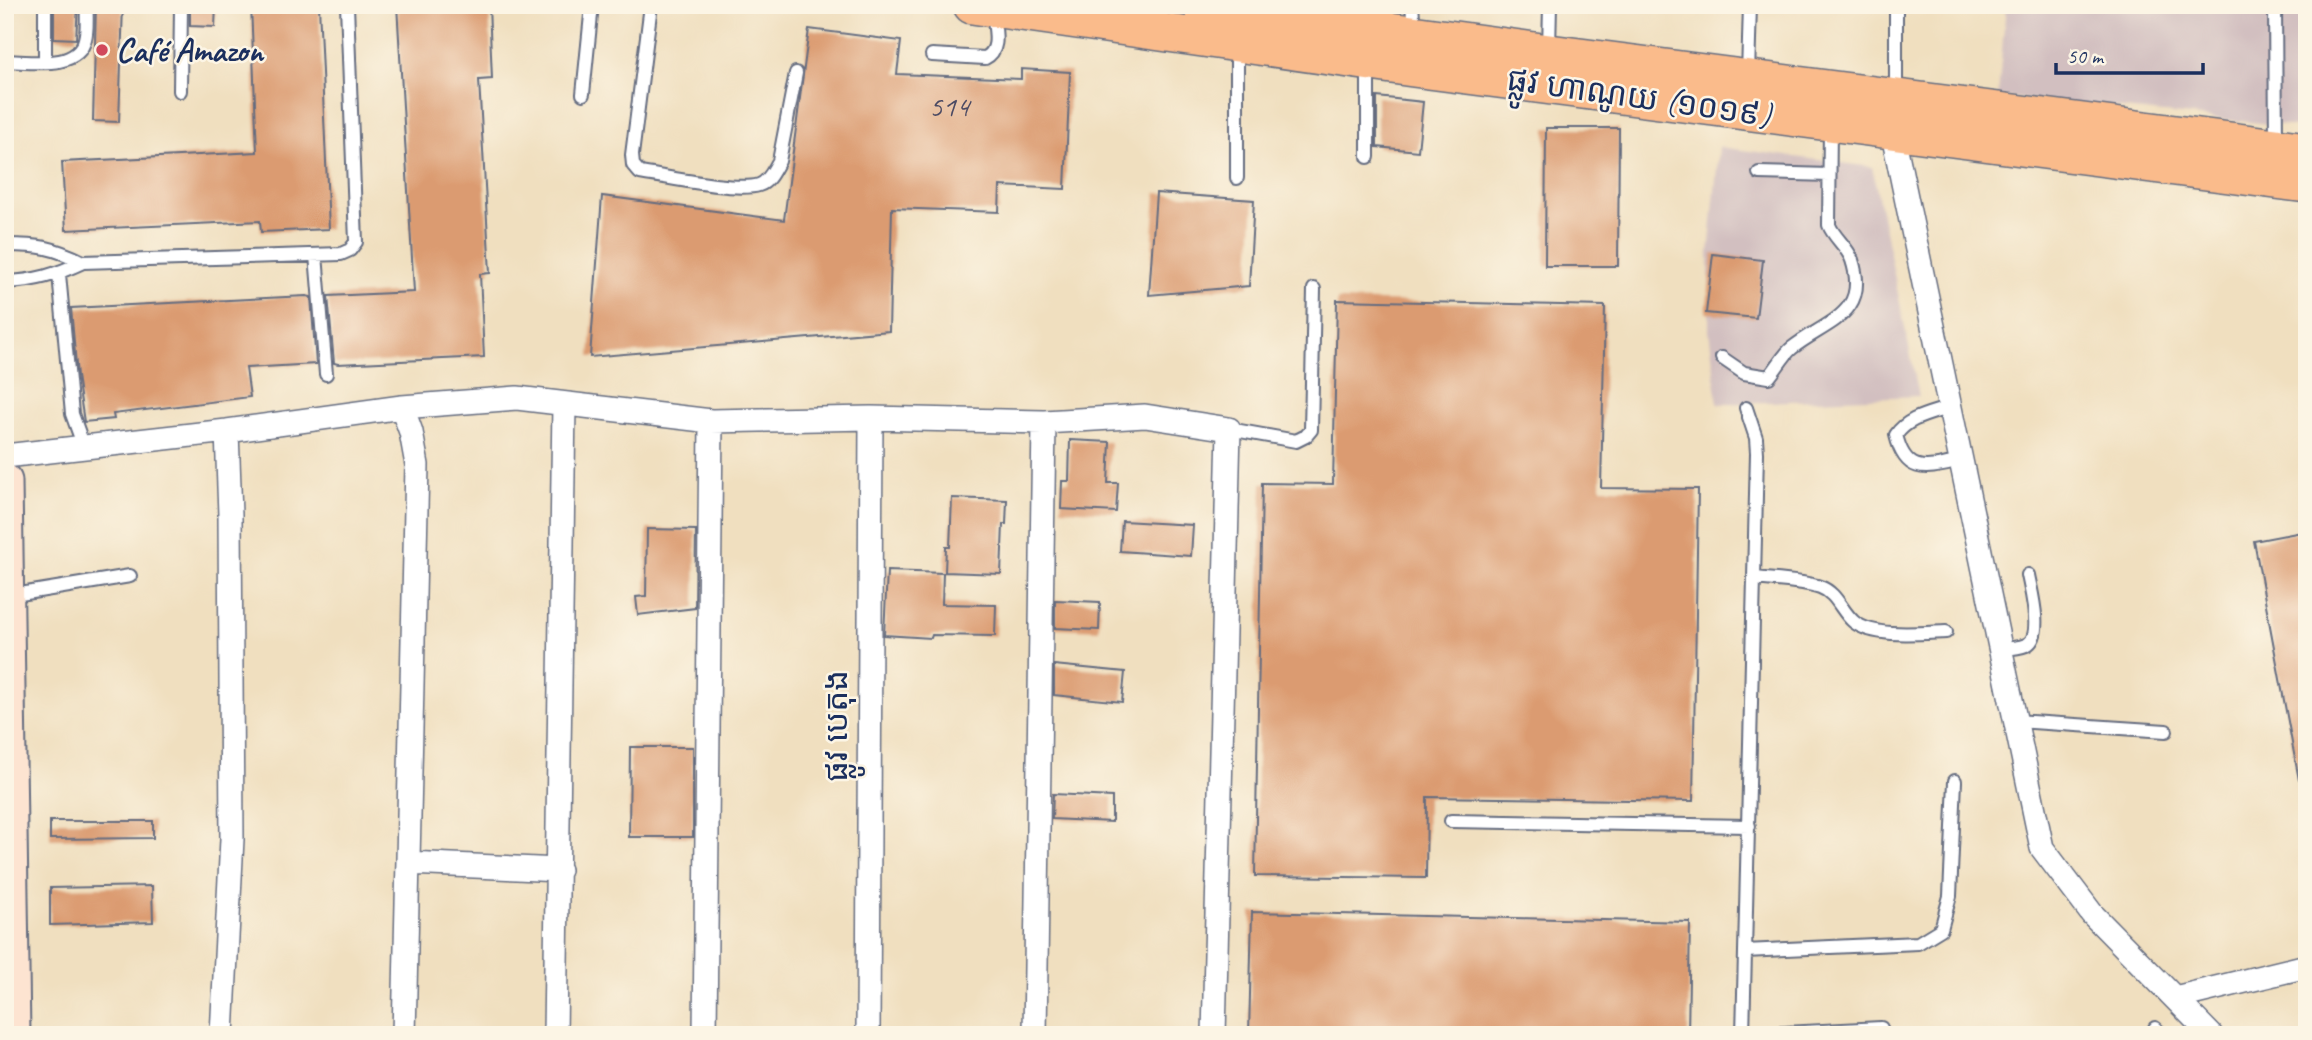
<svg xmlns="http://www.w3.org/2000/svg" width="2312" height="1040" viewBox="0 0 2312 1040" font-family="Caveat,'Noto Sans Khmer',sans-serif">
  <rect width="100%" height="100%" fill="#fcf5e5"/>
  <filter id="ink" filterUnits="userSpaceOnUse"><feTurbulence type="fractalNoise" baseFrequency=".0143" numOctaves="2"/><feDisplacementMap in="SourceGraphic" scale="14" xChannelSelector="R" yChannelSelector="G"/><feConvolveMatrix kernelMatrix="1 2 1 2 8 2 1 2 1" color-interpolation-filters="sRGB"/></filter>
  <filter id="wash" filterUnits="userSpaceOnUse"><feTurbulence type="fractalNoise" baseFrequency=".00686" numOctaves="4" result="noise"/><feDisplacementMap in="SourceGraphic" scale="28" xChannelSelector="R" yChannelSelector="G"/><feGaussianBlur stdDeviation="1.57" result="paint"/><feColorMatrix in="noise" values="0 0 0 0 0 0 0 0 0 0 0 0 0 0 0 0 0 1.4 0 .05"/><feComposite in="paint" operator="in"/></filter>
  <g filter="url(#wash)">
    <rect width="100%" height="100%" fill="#f0dfbf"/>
    <path fill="#d2bfc0" d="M2006,5h301v123l-309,-32z
      M1719,147l153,20 47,229 -201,8 -9,-74v-77z"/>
    <g id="blocks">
      <path fill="#db9b71" d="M54,5h24l-2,34 -22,-1z
        M96,5h27l-4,117 -26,-1z
        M190,5h26l-1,22 -25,-1z
        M251,5h68l10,224 -68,3 -1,-11 -194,9 -4,-68 195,-10z
        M397,5h92l3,74 -13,1 11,193 -10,1 4,83 -146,7 -4,-1 -6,-67 86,-4z
        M809,29l92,12 -4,33 124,5v-10l49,3 -5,117 -65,-3 -1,26 -107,-4 -3,123 -299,26 12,-161 182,24z
        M1377,97l46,5 -5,49 -41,-4z
        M1546,128h73l-1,138h-73z
        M1156,193l98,7 -5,86 -100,9z
        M1713,254l50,6 -7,58 -50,-5z
        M306,296l5,1 5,67 -70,4 4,29 -137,17 1,5 -30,3 -7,-46 -6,-68z
        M1337,300l268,6 -4,182 97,1 -5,312 -266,-4 -1,81 -171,-2 7,-393 71,1z
        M1070,440l40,2 -2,41h10l-2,29 -55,-3 1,-28h7z
        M952,498l55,2 -1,24h-3l-2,50 -56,-2 1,-25h4z
        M1122,521l71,4 -2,31 -71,-5z
        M647,529l49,1 -1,78 -57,7 -2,-18 10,-1z
        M2307,531v248l-8,1 -45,-239z
        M887,571l56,2 -1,31 54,1 -1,31 -63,-1 -1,3 -47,-3z
        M1055,600l45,2 -1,28 -44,-2z
        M1054,665l71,7 -3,30 -68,-7z
        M630,747h63v90h-64z
        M1053,794l59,3v25l-60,-3z
        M50,821h103v17l-103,1z
        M152,886l1,36 -103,3v-37z
        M1252,912l438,10 -2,113h-439z"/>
    </g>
  </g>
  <g filter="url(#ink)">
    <use href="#blocks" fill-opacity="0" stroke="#666d80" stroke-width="2"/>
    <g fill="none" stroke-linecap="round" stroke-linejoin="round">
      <defs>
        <path id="lane" d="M45,5v57
          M651,5l-19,150 1,10 7,8c26,4 97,19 119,12 10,-3 15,-16 20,-24l17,-88
          M1412,5l2,24
          M2275,5l1,140
          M1237,46v132
          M1549,49l1,-44
          M932,55l53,3c17,-8 9,-30 8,-46
          M5,61c24,0 73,10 80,-22 3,-10 1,-23 2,-34
          M1748,75l2,-70
          M180,91l1,-86
          M583,94l9,-89
          M1896,96v-91
          M1368,157v-92
          M1759,173l70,2
          M5,245c34,0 48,2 78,17
          M316,255l10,119
          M59,274l13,140 12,33
          M5,282c31,-1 50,-7 78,-20l258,-8 9,-4 6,-8 -9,-237
          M1722,358l22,15 25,4c7,-8 16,-24 23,-29 34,-27 78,-33 60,-88 -5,-14 -18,-22 -23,-35l1,-99
          M1950,407c-19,7 -42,10 -54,28 10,42 32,33 65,26
          M1229,429l67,12 10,-5 5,-6 3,-141
          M1754,578c18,2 50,3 66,9 17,6 21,24 34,35 21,16 66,11 92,10
          M8,596l122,-20
          M2001,650c7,-2 21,-2 27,-6 15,-10 3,-53 0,-69
          M2016,721l150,10
          M1451,821l298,5
          M1745,951l173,-8 23,-14 9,-33 5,-115
          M2155,1028l7,7
          M1743,1035l14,-582 -1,-15 -10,-30
          M1746,1035l135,-7"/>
        <path id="street" d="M1893,120l-1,10 150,718 50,66 119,121
          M402,407l9,25 6,33 -13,570
          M5,456l222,-25 175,-24 115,-9 194,23 160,-3 173,4 101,-6 84,13 -15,606
          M408,863l151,7
          M2175,998l132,-32
          M222,1035l10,-196 -2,-324 -3,-84
          M555,1035l9,-631
          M705,1035l6,-614
          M868,1035l3,-617
          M1035,1035l9,-613"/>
        <path id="secondary" d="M5,481l8,554"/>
        <path id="primary" d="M972,5l441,63 894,116
          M1201,5l348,48 758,98"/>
      </defs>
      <use href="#lane" stroke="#666d80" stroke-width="16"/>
      <use href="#street" stroke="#666d80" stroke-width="26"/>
      <use href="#secondary" stroke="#666d80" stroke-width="37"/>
      <use href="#primary" stroke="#666d80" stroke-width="40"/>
      <use href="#lane" stroke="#fff" stroke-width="12"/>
      <use href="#street" stroke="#fff" stroke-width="23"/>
      <use href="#secondary" stroke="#fde4d1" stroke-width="33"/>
      <use href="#primary" stroke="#fabb8b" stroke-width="37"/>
    </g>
  </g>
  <circle fill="#d1495b" stroke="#fcf5e5" stroke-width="2.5" cx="102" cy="50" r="7"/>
  <g text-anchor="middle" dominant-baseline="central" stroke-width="5" stroke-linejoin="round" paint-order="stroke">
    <g font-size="30" fill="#4b4a63">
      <text x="949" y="106">514</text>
    </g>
    <g font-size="33" font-weight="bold" fill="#1b2f5e" stroke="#fcf5e5" text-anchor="start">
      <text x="116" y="50">Café Amazon</text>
    </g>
    <g font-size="33" fill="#1b2f5e" stroke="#fcf5e5">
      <text transform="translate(1639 97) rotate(8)">ផ្លូវ ហាណូយ (១០១៩)</text>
      <text transform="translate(836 726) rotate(-90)">ផ្លូវ បេតុង</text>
    </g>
  </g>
  <rect width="2312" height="1040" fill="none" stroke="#fcf5e5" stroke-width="28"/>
  <path d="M2056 63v10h147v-10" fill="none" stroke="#1b2f5e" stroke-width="3.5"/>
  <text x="2067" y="63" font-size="21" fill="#1b2f5e" stroke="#fcf5e5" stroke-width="5" paint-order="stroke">50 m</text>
</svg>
